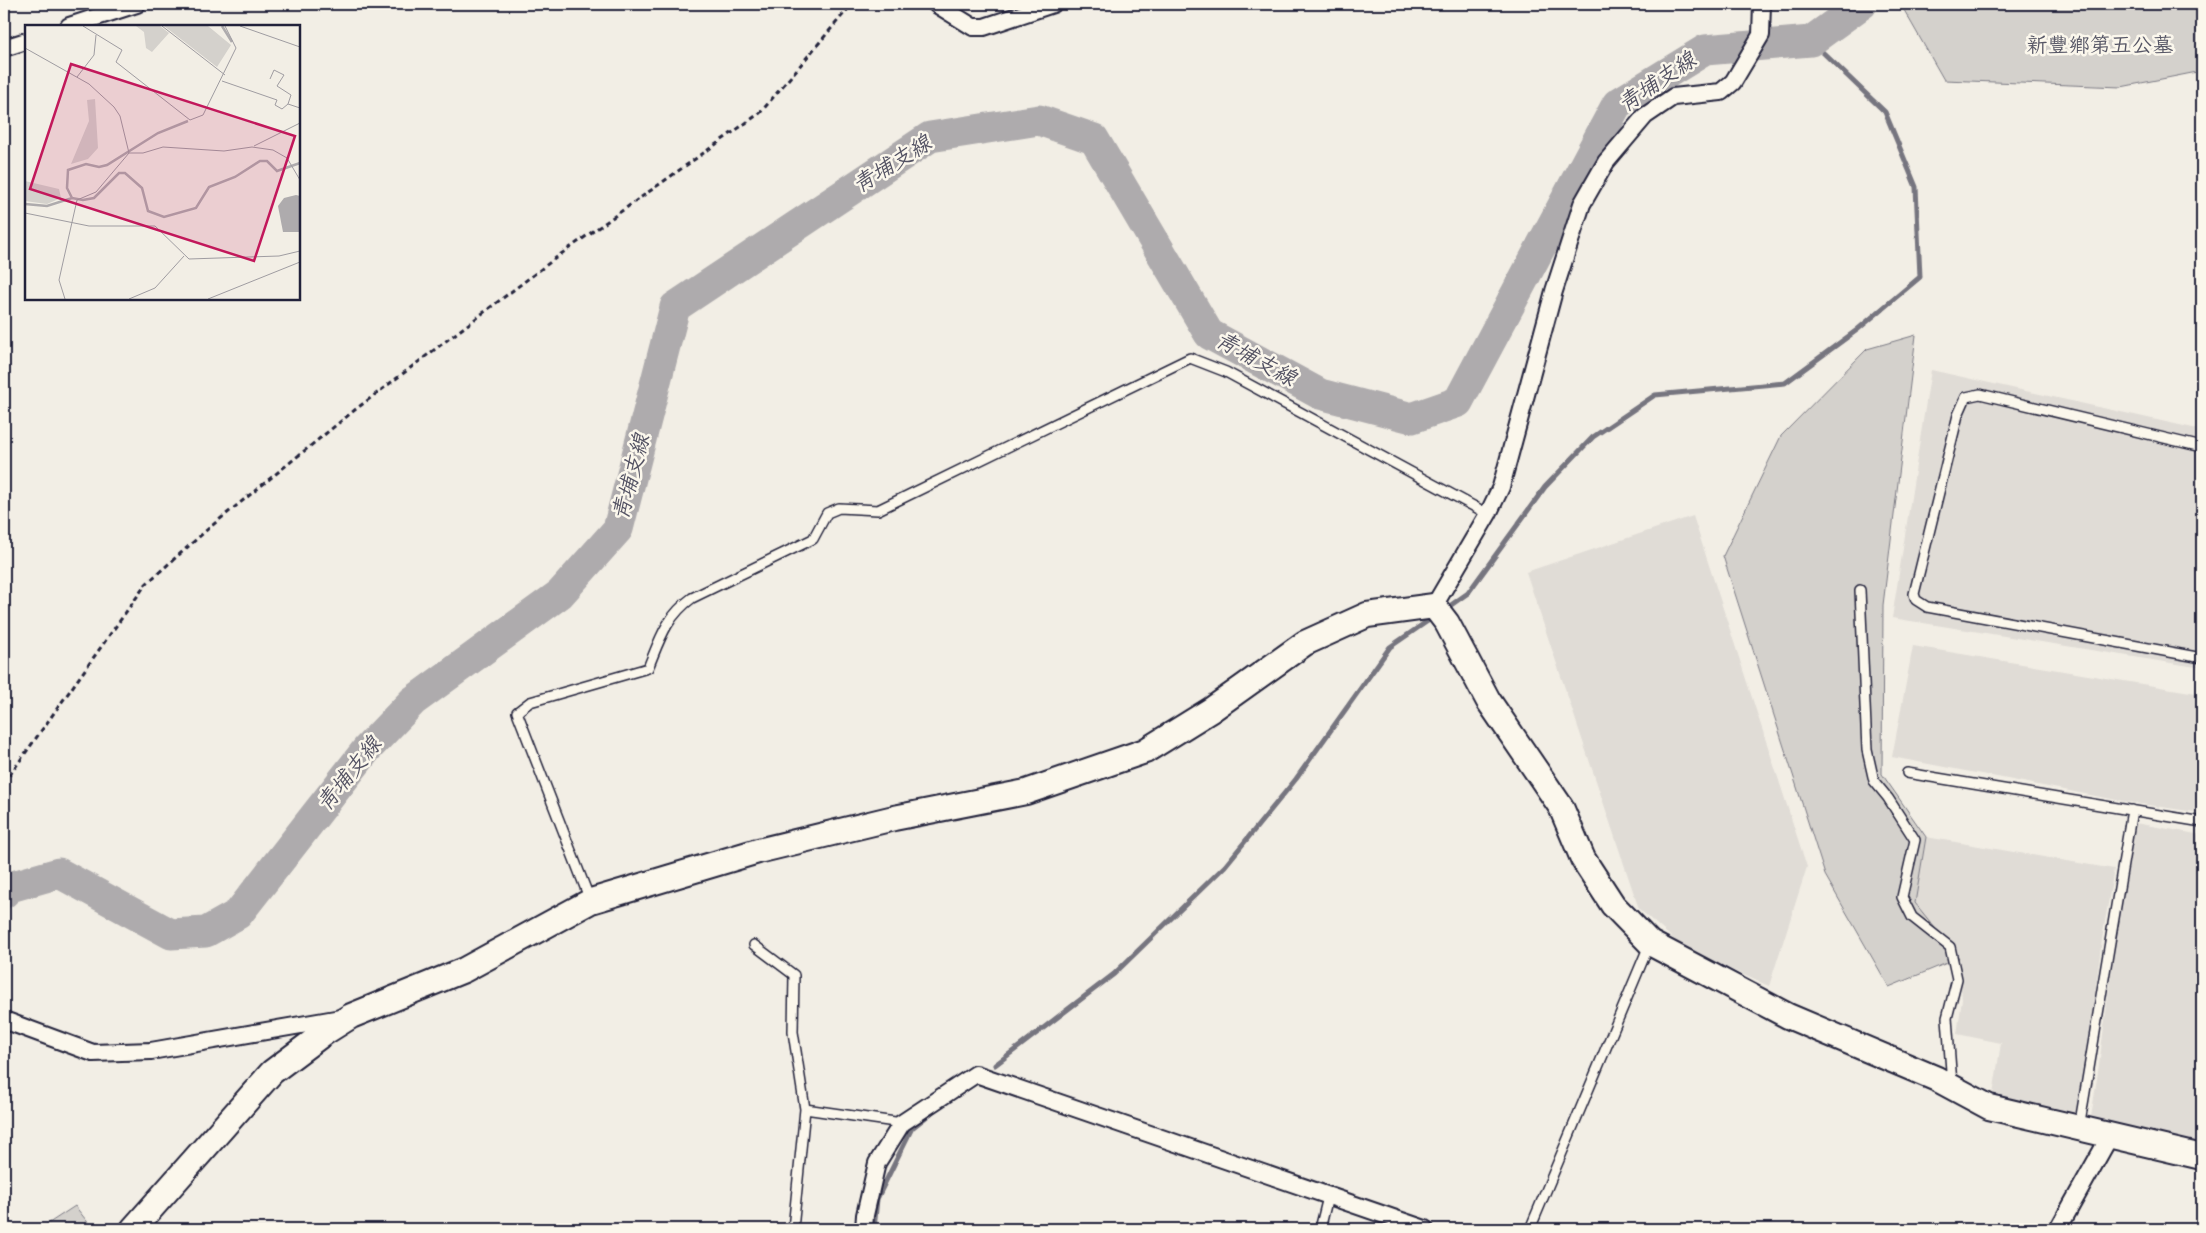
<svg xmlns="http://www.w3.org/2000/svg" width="2206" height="1233" viewBox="0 0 2206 1233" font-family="Caveat,'LXGW WenKai TC',sans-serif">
  <rect width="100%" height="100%" fill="#f2eee5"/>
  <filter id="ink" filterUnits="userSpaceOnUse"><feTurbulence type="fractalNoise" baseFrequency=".02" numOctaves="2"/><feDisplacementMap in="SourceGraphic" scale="10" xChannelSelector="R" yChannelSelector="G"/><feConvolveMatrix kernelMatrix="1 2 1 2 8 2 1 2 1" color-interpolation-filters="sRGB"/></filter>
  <g filter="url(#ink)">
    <path fill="#e0dcd6" d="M1931,370l271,60v238l-310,-50z
      M1693,516l114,351 -38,119 -83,-36 -47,-41 -113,-337z
      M1913,646l289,48v119l-75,-11 -235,-45z
      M2135,823l67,12v315l-112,-26 9,-59 18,-138z
      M1926,837l188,32 -12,70 -15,121 -12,62 -83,-21 9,-58 -44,-9 5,-34 -3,-42 -44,-55z"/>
    <path fill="#d4d1cc" stroke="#7b7a84" d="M1911,4h291v67l-81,16 -177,-7 -40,-70z
      M1916,335l-33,270 -1,169 44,63 -11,66 44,55 -70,29 -64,-112 -102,-319 58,-120 86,-87z
      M75,1206l18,23h-53z"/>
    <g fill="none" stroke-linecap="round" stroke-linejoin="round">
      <path stroke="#76747f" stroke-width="5" d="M1444,610l24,-17 77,-106 48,-50 62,-42 130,-12 72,-53 63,-53 -4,-90 -31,-75 -74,-71
        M995,1065l119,-91 111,-108 71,-87 94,-132 45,-31
        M874,1229l3,-30 35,-71 19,-15"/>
      <path stroke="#aeabad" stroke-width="31" d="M4,893l6,-6 49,-14 112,61 35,-2 32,-18 129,-165 46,-48 147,-107 58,-65 57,-222 255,-170 109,-17 55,19 115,195 111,60 92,24 46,-16 159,-298 88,-54 106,-9 51,-37"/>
      <defs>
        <path id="lane" d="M2202,447l-222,-53 -14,3 -8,18 -44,179 2,6 11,7 275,51
          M1860,590l7,160 7,31 14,17 27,42 -13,57 10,20 38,30 7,32 -10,39 5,66
          M1907,773l295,49
          M590,900l-73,-188 13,-10 118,-34c12,-29 18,-51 44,-70l121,-59 14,-26 12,-5 39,2 312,-152 36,14 262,142
          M754,945l40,30 -1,57 12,77 -12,120
          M805,1109l97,14
          M2079,1128l53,-318
          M1320,1229l8,-32
          M1530,1229l120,-286"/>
        <path id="street" d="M936,4l37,23h11l69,-23
          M69,26l68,-22
          M4,48l22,-7
          M1434,606l54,-92 13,-27 53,-196 28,-87 24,-42 39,-46 28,-19 48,-5 12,-10 28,-47 1,-31
          M4,1020l89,33 58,-2 190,-33
          M864,1229l1,-14 12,-52 25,-40 74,-49 449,155
          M2058,1229l52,-93"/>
        <path id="secondary" d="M133,1229l139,-157 52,-39 27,-17 113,-46 127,-69 167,-50 136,-33 132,-26 119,-41 66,-41 94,-67 62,-28 67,-9 13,17 41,77 73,107 22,52 30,46 37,38 138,73 149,63 52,28 213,50"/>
      </defs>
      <use href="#lane" stroke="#22223b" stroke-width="12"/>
      <use href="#street" stroke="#22223b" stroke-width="20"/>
      <use href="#secondary" stroke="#22223b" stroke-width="28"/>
      <path stroke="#22223b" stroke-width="3" stroke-dasharray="5 4" stroke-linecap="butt" d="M4,783l142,-199 63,-56 147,-119 205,-155 199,-141 92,-109"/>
      <use href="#lane" stroke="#fbf7ec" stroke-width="9"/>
      <use href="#street" stroke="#fbf7ec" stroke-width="16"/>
      <use href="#secondary" stroke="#fbf7ec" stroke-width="24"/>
    </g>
  </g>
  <g text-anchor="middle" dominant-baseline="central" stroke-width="5" stroke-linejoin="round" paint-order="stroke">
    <g font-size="21" fill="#575766" stroke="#fbf7ec">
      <text x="2100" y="45">新豐鄉第五公墓</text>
    </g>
    <g font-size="22" font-style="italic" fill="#535263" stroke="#fbf7ec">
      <text transform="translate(1657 82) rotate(-34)">青埔支線</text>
      <text transform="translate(892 164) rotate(-32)">青埔支線</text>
      <text transform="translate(1256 359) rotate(29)">青埔支線</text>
      <text transform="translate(631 477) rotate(-75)">青埔支線</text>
      <text transform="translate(349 774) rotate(-51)">青埔支線</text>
    </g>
  </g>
  <g transform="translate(25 25)">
    <rect width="275" height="275" fill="#f2eee5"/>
    <path d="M111,1h24l9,7 -17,19 -6,-4 -2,-16zM139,1h44l23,19 -14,22zM70,74l3,49 -10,11 -17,5 18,-43 -2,-21zM0,156l34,8 2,9 -14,6 -22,-3z" fill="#d4d1cc"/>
    <path d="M271,170l4,1v36h-17l-5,-26 6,-8z" fill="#aeabad"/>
    <path fill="none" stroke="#aeabad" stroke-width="2.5" d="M197,1l10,16M47,173l-5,-10 1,-18 18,-6 13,3 8,-2 51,-32 30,-12M0,179l22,2 25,-8 11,2 11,-2 25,-25h6l17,15 6,23 16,6 32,-9 13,-21 26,-10 25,-16h7l10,10 23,-8"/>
    <path fill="none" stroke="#9f9ca1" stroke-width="1" d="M58,1l39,24 -6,12 74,58 13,-5 33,-67 -11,-22M137,1l63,49M215,1l60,21M0,23l64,36 25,23 6,9 9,37M52,52l17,-22 2,-20M245,54l4,-9 10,5 -7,11 14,9 -3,9M197,56l55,19 -2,5 7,4 6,-5 12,4M229,121l46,-23M104,128h14l20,-6 61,4 28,-4 21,3 14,8 13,22M0,188l64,13h66l34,33 90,-3 21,-5M40,274l-6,-19 18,-80 19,-8 33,-39M104,274l26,-11 29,-32M183,274l92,-37"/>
    <path fill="#c2185b" fill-opacity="0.15" stroke="#c2185b" stroke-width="2.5" d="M46,39l224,72 -41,125 -224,-72z"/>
    <rect width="275" height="275" fill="none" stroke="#22223b" stroke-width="2.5"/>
  </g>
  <rect width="2206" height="1233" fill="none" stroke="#fbf7ec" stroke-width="20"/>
  <rect x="10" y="10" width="2186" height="1213" fill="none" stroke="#22223b" stroke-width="2" filter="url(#ink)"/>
</svg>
